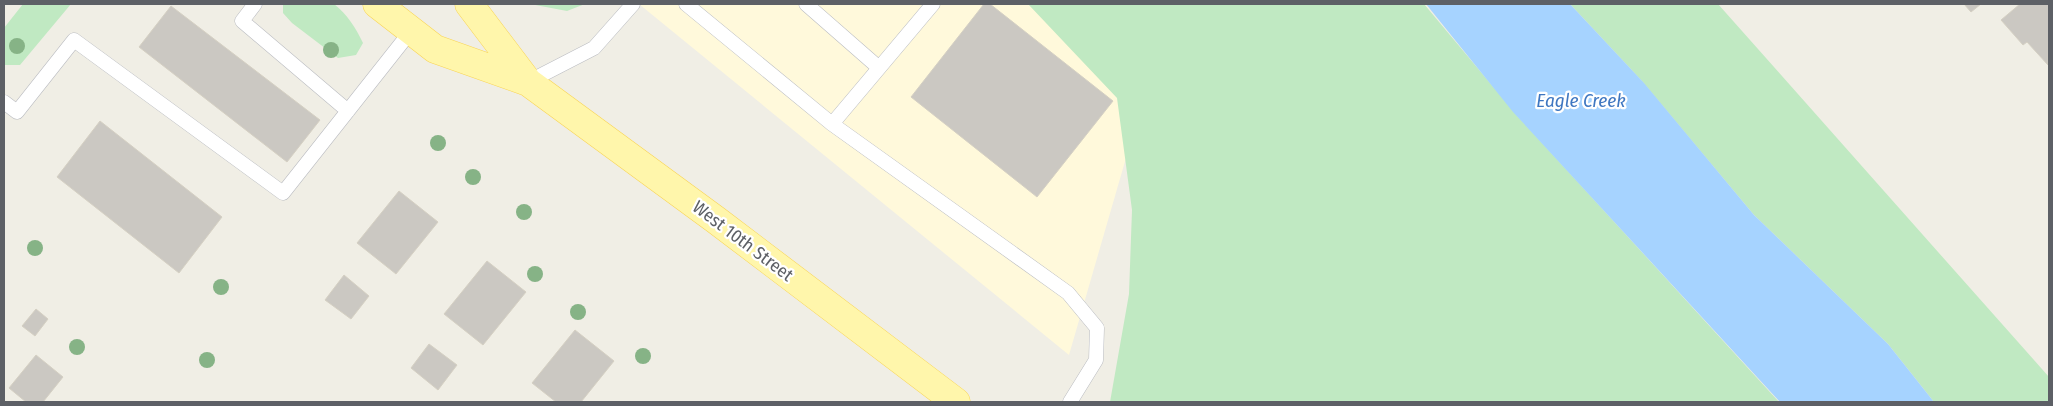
<svg xmlns="http://www.w3.org/2000/svg" width="2053" height="406" viewBox="0 0 2053 406" font-family="'Fira Sans Condensed',sans-serif">
  <rect width="100%" height="100%" fill="#f0eee5"/>
  <path fill="#fff9db" d="M639,4h404l96,109 -70,242z"/>
  <path fill="#c0e9c2" d="M23,4h48l-51,61h-15l-1,-37z
    M283,4h51c13,10 22,24 29,39l-7,12 -18,3 -46,-35 -9,-10z
    M530,4h55l-18,7z
    M1028,4h396l97,116 258,282h-669l19,-108 3,-84 -15,-112z
    M1570,4h148l331,373v25h-115l-46,-58 -134,-129 -113,-135z"/>
  <path fill="#a6d3ff" d="M1426,4h144l74,79 110,132 134,129 46,58h-154l-267,-290z"/>
  <path fill="#cbc8c2" stroke="#d5d0c3" d="M984,4h6l123,97 -76,96 -126,-100z
    M1964,4h17l-10,8z
    M2020,4h29l-1,61 -21,-23 -4,3 -22,-25z
    M171,6l149,114 -33,42 -148,-115z
    M100,121l122,96 -43,56 -122,-96z
    M399,191l39,31 -42,52 -39,-31z
    M487,261l39,31 -43,53 -39,-31z
    M344,275l25,21 -18,23 -26,-19z
    M36,309l12,10 -13,17 -13,-10z
    M575,330l39,31 -33,41h-25l-24,-19z
    M429,344l28,21 -19,25 -27,-22z
    M36,355l27,22 -20,25h-17l-17,-14z"/>
  <g fill="none" stroke-linecap="round" stroke-linejoin="round">
    <defs>
      <path id="lane" d="M255,4l-13,17 106,90
        M686,4l146,120 236,169 29,35 -1,32 -26,42
        M806,4l72,63
        M528,82l66,-34 39,-44
        M4,102l13,10 57,-72 209,153 128,-162
        M832,124l101,-120"/>
      <path id="primary" d="M377,4l58,45 93,33 188,138 240,182
        M469,4l59,78"/>
    </defs>
    <use href="#lane" stroke="#babcc1" stroke-width="15"/>
    <use href="#primary" stroke="#f9d455" stroke-width="29"/>
    <use href="#lane" stroke="#fff" stroke-width="14"/>
    <use href="#primary" stroke="#fff6ab" stroke-width="28"/>
  </g>
  <g fill="#86b386">
    <circle cx="17" cy="46" r="8"/>
    <circle cx="331" cy="50" r="8"/>
    <circle cx="438" cy="143" r="8"/>
    <circle cx="473" cy="177" r="8"/>
    <circle cx="524" cy="212" r="8"/>
    <circle cx="35" cy="248" r="8"/>
    <circle cx="535" cy="274" r="8"/>
    <circle cx="221" cy="287" r="8"/>
    <circle cx="578" cy="312" r="8"/>
    <circle cx="77" cy="347" r="8"/>
    <circle cx="643" cy="356" r="8"/>
    <circle cx="207" cy="360" r="8"/>
  </g>
  <g text-anchor="middle" dominant-baseline="central" stroke-width="4.5" stroke-linejoin="round" paint-order="stroke">
    <g font-size="18" fill="#5d6066" stroke="#fff">
      <text transform="translate(743 241) rotate(37)">West 10th Street</text>
    </g>
    <g font-size="19" font-style="italic" fill="#3f77c1" stroke="#fff">
      <text x="1581" y="100">Eagle Creek</text>
    </g>
  </g>
  <rect width="2053" height="406" fill="none" stroke="#5d6066" stroke-width="10"/>
</svg>
